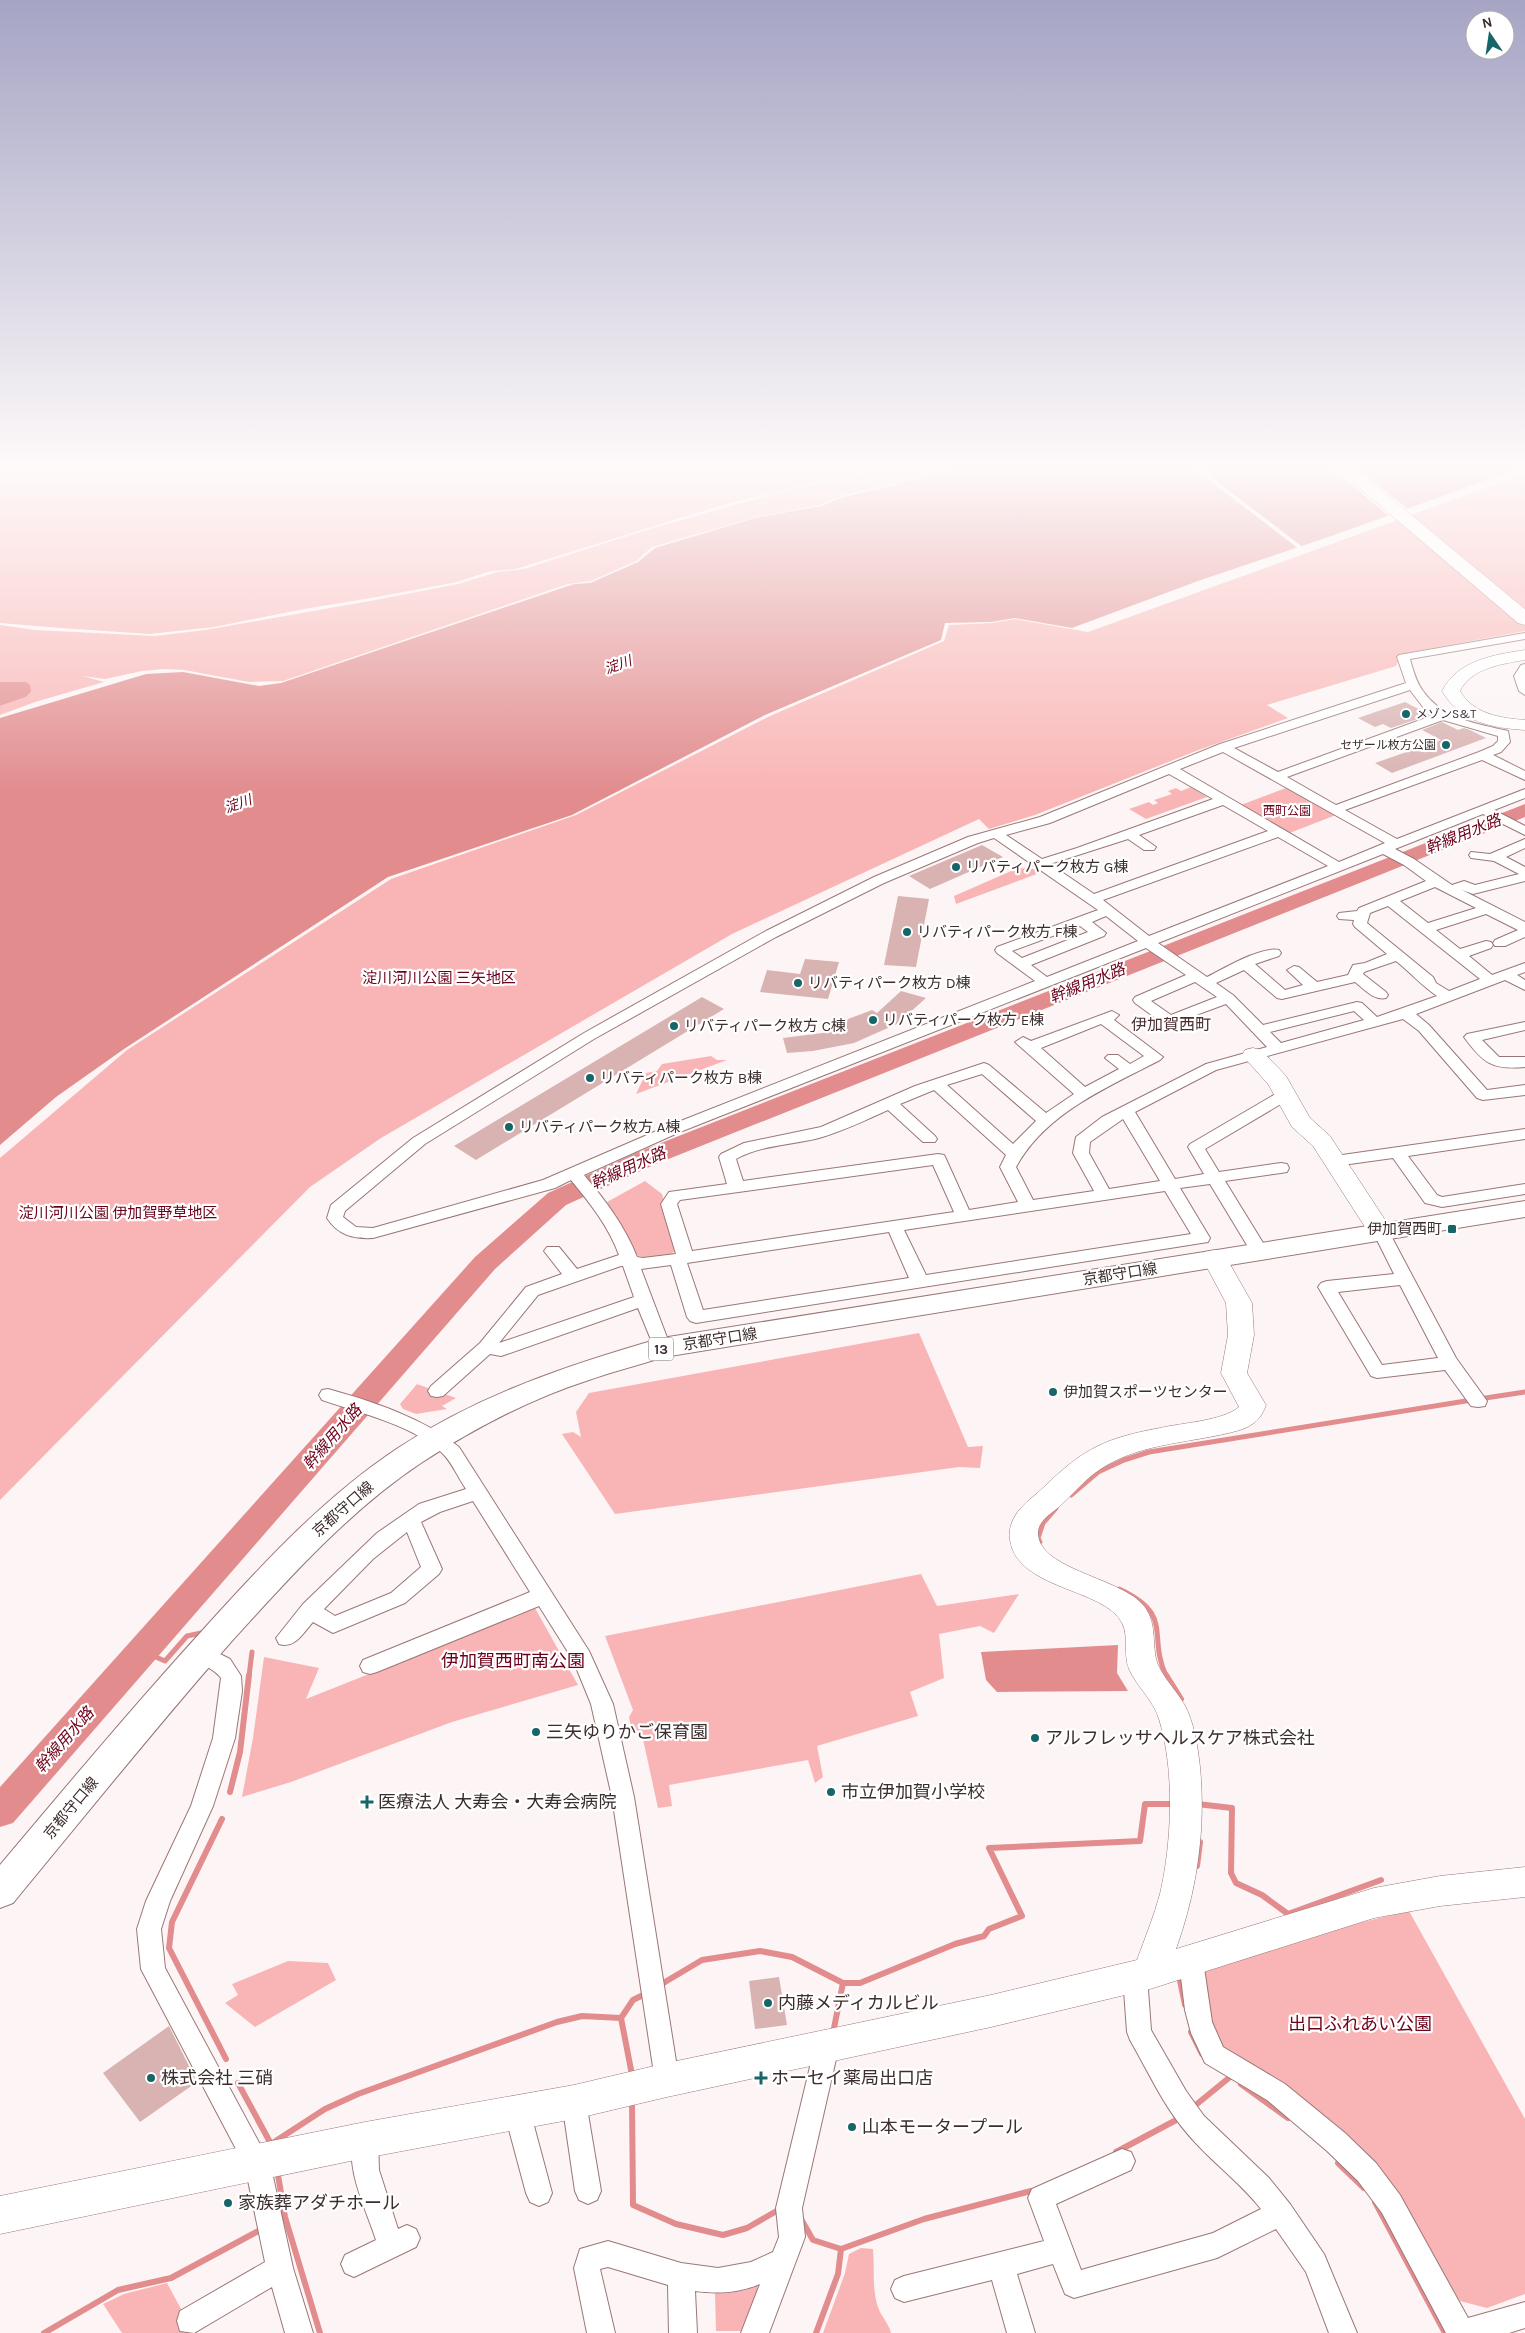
<svg xmlns="http://www.w3.org/2000/svg" width="1525" height="2333" viewBox="0 0 1525 2333" font-family="Karla,'Noto Sans JP',sans-serif">
  <rect width="100%" height="100%" fill="#fdf5f5"/>
  <path fill="#f9b5b5" d="M0,467h880l-161,39 -203,63 -25,2 -34,11 -80,15 -73,12 -90,18 -46,5 -19,2 -88,-6 -61,-5z
    M889,467h48l-31,14 -66,15 -20,9 -67,13 -101,29 -16,14 -45,20 -23,3 -285,97 -34,1 -65,-12 -19,-1 -23,2 -37,8 -22,-3 21,6 -69,20 -35,13v-9l26,-9 5,-5 -5,-10h-26v-57l35,5 120,6 50,-6 165,-29 88,-17 39,-12 27,-3 129,-41 138,-39 68,-13z
    M1525,474v157l-124,23 -5,12 -129,39 21,13 -92,33 -161,64 -46,14 -10,-10 -247,115 -351,204 -71,49 -310,313v-342l127,-108 264,-171 185,-64 194,-99 174,-75 5,-16 43,-2 23,-4 73,13z
    M1191,787l16,10 -61,22 -17,-10 20,-7 4,3 5,-2 -4,-3 18,-6 -4,-3 8,-3 5,3z
    M1286,788l50,27 -49,19 -49,-28z
    M1018,868l18,1 6,3 -86,32 -2,-8z
    M711,1056l6,4h10l-91,34 10,-21 11,-2 5,-7z
    M645,1181l17,13 16,53 -7,8 -25,3 -10,-3 -29,-53z
    M919,1333l49,114 15,-1 -3,22 -21,-1 -344,47 -53,-80 11,-2 8,5 -5,-25 13,-19z
    M417,1384l39,14 -14,8 5,3 -31,5 -13,-5 -3,-5z
    M921,1574l16,32 82,-12 -25,39 -14,-7 -41,8 5,44 -34,14 8,24 -101,30 6,31 -8,6 -7,-23 -139,25 3,21 -14,2 -17,-78 -9,2 -3,-15 4,-7 -28,-74z
    M535,1608l43,77 -126,37 -161,60 -49,15 11,-59 11,-81 55,11 -13,31z
    M1409,1911l116,208v175l-38,14 -27,-7 -83,-134 -117,-99 -39,-20 -9,-18 -8,-54 3,-11 101,-30z
    M288,1961l40,2 8,17 -81,47 -30,-24 13,-8 -6,-11z
    M861,2248l12,1c2,21 -2,43 7,63 4,7 9,13 11,21h-68l22,-60 4,-19z
    M755,2279l5,20 -19,32h-25l-1,-37z
    M167,2283l27,50h-72l-19,-29 21,-10z"/>
  <path fill="#e28c8e" d="M951,467h572l-183,66 -142,48 -126,47 -57,-10 -24,4 -46,1 -4,17 -176,75 -193,100 -184,62 -264,172 -68,48 -56,48v-427l146,-44 37,-2 76,14 22,-3 293,-99 16,-1 48,-21 17,-14 100,-30 67,-12 18,-8 60,-14z
    M0,682h26l4,3 1,7 -5,5 -26,9z
    M1118,1645l-1,28 11,18 -131,1 -11,-12 -5,-28z"/>
  <path fill="#fdf5f5" d="M1192,467h6l106,81 -5,1z
    M1330,467h26l53,43 -19,7z"/>
  <g fill="none" stroke-linecap="round" stroke-linejoin="round">
    <path stroke="#e28c8e" stroke-width="5" d="M1479,1399l46,-7
      M1071,1495l27,-23 26,-12 25,-8 323,-52
      M1040,1542l-2,-4 5,-15 13,-15
      M1119,1589c56,26 28,45 47,87
      M142,1651l23,10 22,-25 14,-3
      M249,1676l3,-24"/>
    <path stroke="#e28c8e" stroke-width="6" d="M1166,1675l15,24
      M230,1792l10,-40 9,-77
      M1197,1804l35,4 -1,65 5,10 26,12 26,19 93,-34
      M222,1819l-50,103 -3,26 57,111
      M1197,1866l3,-24
      M1179,1976l6,29
      M660,1985l42,-25 58,-9 32,6 51,26h17l95,-39 29,-8 5,-7 33,-13 -33,-68 151,-7 5,-37h29
      M1191,2032l11,22
      M833,2033l10,-50
      M632,2075l-11,-57 12,-18 14,-7
      M238,2083l33,61 54,-35 33,-15 199,-72 25,-6 39,2
      M1241,2084l47,34
      M632,2100l1,105 43,19 47,11 24,-7 33,-19
      M1192,2108l38,-31
      M1116,2152l64,-34
      M1338,2163l26,25
      M278,2175l7,42 35,116
      M1375,2202l70,131
      M801,2219l12,21 28,9 -3,25 -22,59
      M841,2249l83,-30 107,-28
      M44,2333l74,-43 53,-12 91,-49"/>
    <path fill="#e28c8e" fill-rule="evenodd" d="M1525,804v13l-869,347 -90,41 -71,64 -482,554 -13,4v-40l475,-530 73,-64 90,-41z"/>
  </g>
  <path fill="#d8b3b2" d="M1405,702l25,13 -39,13 -8,-4 -8,3 -17,-9z
    M1442,722l16,8 6,-2 6,2 16,8 -94,35 -17,-10 66,-23 -19,-10z
    M982,845l21,12 -73,32 -21,-13z
    M898,896l31,3 -13,68 -32,-2z
    M805,959l34,3 -11,37 -68,-7 7,-22 33,4z
    M901,991l25,7 -29,26 -43,19 -41,8 -26,2 -4,-15 47,-6 -3,-5 45,-17 5,3z
    M702,997l22,12 -248,151 -22,-14z
    M779,1977l8,48 -32,4 -6,-48z
    M169,2026l28,56 -57,40 -37,-49z"/>
  <g fill="none" stroke-linecap="round" stroke-linejoin="round">
    <defs>
      <path id="street" d="M1525,633v6l-115,20c3,11 6,23 13,32 19,28 55,33 85,40l2,11 -9,10 -8,3 32,16v9l-43,-20 -137,50 52,29 128,-50v9l-31,12 31,16v9l-42,-21 -88,35 19,10 38,26 12,-4 11,4 44,-11 -25,-13 -23,-3 -2,-3 2,-3 19,2 35,-15v9l-19,9 19,10v14l-52,13 -11,-4 63,32v15l-20,9h-10l-2,-3 2,-3 23,-10 -32,-16 -50,16 24,19 26,-8 5,1 2,3 -2,3 -22,8 23,19 33,-12v9l-8,3 8,5v10l-20,-10 -89,34 13,11 58,65 38,-5v10l-42,5 -6,-2 -58,-67 -16,-12 -187,51 -81,42 40,67 29,-5 -16,-27 2,-3 89,-52h12l2,3 -2,3 -86,51 14,23 62,-9 6,1 2,4 -2,4 -6,1 -56,8 43,70 -3,4h-12l-43,-71 -30,4 30,50 -2,4 -512,81 -6,-2 -3,-4 -16,-52 -30,4 30,79 -3,4 -6,2 -6,-2 -18,-44 -131,46 -6,2 -11,-2 -47,42 -6,1 -6,-1 -3,-5 3,-5 49,-43 46,-56 36,-13 -18,-23 3,-4h12l18,22 42,-14c-10,-28 -29,-52 -48,-75l-16,8 -182,50c-20,1 -35,-3 -46,-20l4,-13 82,-67 171,-105 182,-102 108,-54 94,-40 72,-20 180,-73 186,-61 -9,-26 2,-2zM1410,690l13,17 11,8 -156,57 -44,-24zM1443,720l55,16v5l-5,5 -14,6 -143,53 -49,-28zM1223,752l162,91 -46,19 -159,-93zM1169,774l44,25 -136,49 -35,11 -36,-24 44,-12zM1223,805l45,26 -174,63 -44,-30 78,-25 16,11h10l2,-3 -17,-12zM1278,837l50,29 -179,70 -46,-36zM994,838l104,72 -101,37 -2,3 2,3 38,28 -367,145 -125,54 -170,48 -17,-1 -13,-10 2,-6 80,-67 169,-105 182,-102 108,-54 94,-40zM1383,854l21,11 22,16 -67,27 -2,3 -18,2 -2,3 2,3 15,1 -1,4 2,3 32,27 -22,9 -12,2 -5,10 -31,7 -18,-15 -5,-1 -7,4 16,15 -18,5 -30,-26 24,-8 2,-3 -2,-3c-18,-4 -56,19 -72,27l-49,-34zM1435,887l41,21 -48,15 -28,-22zM1388,906l92,73 -31,12 -13,-8 -3,-6 -66,-54 3,-10zM1106,916l32,25 -91,36 -16,-12 73,-29 2,-3 -14,-11zM1080,926l8,6 -66,26 -10,-7zM1146,948l40,27 -51,22 -2,3 2,3 29,21 5,1 57,-21 41,43 -61,17 -104,53 -26,20 -3,16 21,38 -61,9 -17,-33c29,-54 92,-80 144,-107l3,-3 -49,-37 5,-5 -7,-4 -81,30 -8,-4 -8,5 59,52 -28,19 -57,-48 -5,-2 -69,23 -94,41 -77,16 -23,11 -2,3 8,27 -58,8 -8,12 15,50 -33,4 -6,-1c-12,-31 -32,-57 -53,-82l96,-43zM1396,961c14,11 26,25 41,35l-60,21 -15,-14 -5,-1 -94,23 -30,-30 -17,-12 28,-13 33,28 5,1 73,-17c9,7 19,19 31,16l2,-3 -2,-3 -23,-18 1,-2zM1195,982l22,15 -46,18 -20,-14zM1354,1011l10,9 -83,23 -11,-11zM1101,1024l43,32 -14,8 -12,-9h-10l-3,3 14,11 -34,18 -44,-39zM982,1074l54,47 -23,23 -66,-59zM934,1090l72,65 -6,12 18,35 -49,8 -23,-51 -2,-4 -6,-1 -195,27 -7,-22c25,-14 55,-14 83,-21 24,-7 47,-18 69,-28l35,32h12l2,-3 -2,-3 -35,-32zM1123,1119l37,62 -51,8 -20,-36 1,-11zM933,1165l21,47 -262,39 -15,-47 3,-4zM1165,1191l26,43 -265,41 -22,-45zM889,1232l20,46 -206,32 -16,-47zM621,1266h2l11,31 -135,46 39,-48z
        M1525,664v31l-6,-4 -5,-15 7,-11z
        M1525,1022v8l-43,10 17,17h26v10c-33,3 -42,-4 -61,-30l3,-3z
        M1525,1129v10l-117,17 29,39 5,2 83,-13v10l-83,13 -17,-4 -32,-45 -58,8 -6,-1 -2,-4 2,-4 6,-1z
        M1381,1227l6,1 2,4 67,126 31,43 -2,5 -7,1 -7,-1 -26,-36 -68,8 -6,-2 -53,-89 3,-4 6,-2 67,-7 -21,-42 2,-4zM1400,1285l38,73 -56,7 -44,-73z
        M328,1389c46,13 93,28 131,58l130,204 24,53 21,93 45,283 -3,8 -9,4 -9,-4 -3,-8 -43,-283 -21,-93 -18,-44 -34,-54 -162,66 -7,2 -7,-2 -3,-6 3,-6 167,-68 -57,-91 -33,11 -19,10 21,47 -3,5 -34,29 -72,30 -20,-11c-10,11 -18,27 -34,22l-3,-6 27,-34 74,-71 42,-29 47,-15c-7,-10 -13,-24 -21,-33 -28,-30 -85,-43 -123,-56l-3,-5 3,-5zM407,1532l14,35 -30,26 -56,23 -11,-7 49,-50z
        M202,1645l28,14 11,17 1,15 -7,47 -22,68 -43,95 -9,28 4,39 105,195 23,105 20,65h-28l-13,-46 -78,46 -14,-2 -3,-10 3,-10 85,-49 -20,-96 -104,-197 -4,-40 9,-28 45,-95 22,-68 8,-60c-8,-11 -23,-13 -29,-25l3,-6z
        M1191,1950l8,4 4,7 9,61 11,25 62,37 60,49 31,30 24,32 68,123 57,-16v26l-16,5h-63l-64,-120 -24,-32 -31,-30 -60,-51 -62,-37 -14,-30 -6,-23 -6,-49 4,-7z
        M1135,1965l8,3 4,8 4,54 35,61 18,25 65,62 21,26 34,50 33,79h-28l-23,-61 -30,-43 -59,29 -143,40 -9,-4 -12,-30 -36,10 18,59h-28l-15,-53 -88,22 -9,-4 -4,-9 4,-9 9,-4 140,-35 -16,-43 4,-9 90,-40 9,3 4,9 -4,9 -75,34 25,66 132,-37 48,-24c-22,-28 -52,-49 -75,-77 -23,-27 -38,-61 -56,-92l-3,-8 -4,-56 4,-8z
        M827,2035l9,3 3,8 -37,162 3,29 -36,96h-28l19,-49c-21,9 -42,10 -65,7l2,42h-28l-1,-48 -60,-18 -8,2 15,64h-28l-13,-65 6,-19 28,-8 73,22 37,5 33,-6 22,-10 6,-15 -3,-29 39,-162 3,-8z
        M574,2090l9,4 3,8 15,89 -4,9 -9,4 -9,-4 -4,-9 -13,-89 3,-8z
        M517,2099l9,4 4,8 22,82 -4,9 -9,4 -9,-4 -4,-9 -22,-82 4,-8z
        M365,2128l9,3 4,9 1,30 19,59 9,-4 9,4 4,9 -4,9 -62,30 -9,-4 -4,-9 4,-9 31,-15c-10,-32 -34,-76 -20,-109z"/>
      <path id="secondary" d="M1525,650v10c-23,4 -54,8 -65,31 13,23 40,27 65,29v10c-33,-2 -65,-8 -83,-39 16,-31 51,-36 83,-41z
        M1253,1048l8,2 25,26 24,42 20,18 63,96 -3,6 -9,2 -9,-2 -59,-92 -21,-19 -24,-43 -26,-29 3,-5z
        M1214,1250l9,2 29,51 2,32 -7,38 19,32c-5,14 -12,20 -26,25 -45,13 -98,12 -138,38 -16,10 -28,25 -42,38 -8,7 -23,15 -22,28 2,36 84,44 106,72 15,20 6,42 15,61 8,16 22,28 29,45 7,17 10,37 12,55 6,63 -3,123 -24,182l198,-61 66,-12 85,-9v30l-85,9 -66,12 -224,71 -159,38 -324,70 -93,22 -209,39 -365,76v-38l365,-74 209,-37 93,-22 324,-68 146,-35c8,-22 17,-44 23,-66 12,-52 15,-124 -1,-175 -5,-18 -22,-32 -30,-50 -6,-15 0,-33 -7,-46 -17,-35 -105,-33 -112,-83 -2,-12 3,-23 11,-32 7,-8 16,-14 23,-21 40,-39 62,-49 116,-59 21,-5 63,-7 79,-21l-18,-34 7,-38 -2,-32 -24,-45 3,-6z"/>
      <path id="primary" d="M1525,1201v16l-861,140c-25,8 -50,14 -75,23 -59,19 -116,49 -168,83 -72,48 -132,115 -190,179 -75,85 -146,174 -218,261l-13,5v-43c69,-82 138,-164 210,-243 57,-63 117,-127 188,-174 83,-54 170,-83 264,-110z"/>
      <path id="highway" d="M1335,467h18l172,142v16l-7,-2z"/>
    </defs>
    <use href="#street" stroke="#9a7776" stroke-width="2"/>
    <use href="#secondary" stroke="#9a7776" stroke-width="1"/>
    <use href="#primary" stroke="#9a7776" stroke-width="2"/>
    <use href="#highway" stroke="#9a7776" stroke-width="1"/>
    <use href="#street" fill="#fff" fill-rule="evenodd"/>
    <use href="#secondary" fill="#fff" fill-rule="evenodd"/>
    <use href="#primary" fill="#fff" fill-rule="evenodd"/>
    <use href="#highway" fill="#fff" fill-rule="evenodd"/>
  </g>
  <linearGradient id="sky" x2="0" y2="1"><stop stop-color="#a5a4c4"/><stop offset="0.59" stop-color="#fefafa"/><stop offset="1" stop-color="#fefafa" stop-opacity="0"/></linearGradient>
  <rect width="1525" height="793" fill="url(#sky)"/>
  <g fill="#166568" stroke="#fff" stroke-width="2">
    <circle cx="1406" cy="714" r="5"/>
    <circle cx="1446" cy="745" r="5"/>
    <circle cx="956" cy="867" r="5"/>
    <circle cx="907" cy="932" r="5"/>
    <circle cx="798" cy="983" r="5"/>
    <circle cx="873" cy="1020" r="5"/>
    <circle cx="674" cy="1026" r="5"/>
    <circle cx="590" cy="1078" r="5"/>
    <circle cx="509" cy="1127" r="5"/>
    <rect x="1447" y="1224" width="10" height="10" rx="2.5"/>
    <circle cx="1053" cy="1392" r="5"/>
    <circle cx="536" cy="1732" r="5"/>
    <circle cx="1035" cy="1738" r="5"/>
    <circle cx="831" cy="1792" r="5"/>
    <path d="M364.5 1794.5h5v5h5v5h-5v5h-5v-5h-5v-5h5z"/>
    <circle cx="768" cy="2003" r="5"/>
    <circle cx="151" cy="2078" r="5"/>
    <path d="M758.5 2070.5h5v5h5v5h-5v5h-5v-5h-5v-5h5z"/>
    <circle cx="852" cy="2127" r="5"/>
    <circle cx="228" cy="2203" r="5"/>
  </g>
  <g text-anchor="middle" dominant-baseline="central" stroke-width="4.5" stroke-linejoin="round" paint-order="stroke">
    <g font-size="12" fill="#3c2e2d" stroke="#fff" text-anchor="start">
      <text x="1416" y="714">メゾンS&amp;T</text>
      <text x="1436" y="745" text-anchor="end">セザール枚方公園</text>
    </g>
    <g font-size="12" fill="#6c011a" stroke="#fff">
      <text x="1287" y="811">西町公園</text>
    </g>
    <g font-size="14" font-style="italic" fill="#6e031b" stroke="#fff">
      <text transform="translate(618 665) rotate(-20)">淀川</text>
      <text transform="translate(238 804) rotate(-20)">淀川</text>
    </g>
    <rect fill="#fff" stroke="#766d6c" stroke-width="1" x="648.5" y="1337.5" width="25" height="23" rx="4"/>
    <g font-size="14" font-weight="bold" fill="#3c2e2d">
      <text x="661" y="1349">13</text>
    </g>
    <g font-size="15" fill="#3c2e2d" stroke="#fff" text-anchor="start">
      <text x="966" y="867">リバティパーク枚方 G棟</text>
      <text x="917" y="932">リバティパーク枚方 F棟</text>
      <text x="808" y="983">リバティパーク枚方 D棟</text>
      <text x="883" y="1020">リバティパーク枚方 E棟</text>
      <text x="684" y="1026">リバティパーク枚方 C棟</text>
      <text x="600" y="1078">リバティパーク枚方 B棟</text>
      <text x="519" y="1127">リバティパーク枚方 A棟</text>
      <text x="1442" y="1229" text-anchor="end">伊加賀西町</text>
      <text x="1063" y="1392">伊加賀スポーツセンター</text>
    </g>
    <g font-size="15" fill="#6c011a" stroke="#fff">
      <text x="439" y="978">淀川河川公園 三矢地区</text>
      <text x="118" y="1213">淀川河川公園 伊加賀野草地区</text>
    </g>
    <g font-size="15" fill="#3c2e2d" stroke="#fff">
      <text transform="translate(1120 1274) rotate(-9)">京都守口線</text>
      <text transform="translate(720 1339) rotate(-9)">京都守口線</text>
      <text transform="translate(343 1509) rotate(-41)">京都守口線</text>
      <text transform="translate(71 1808) rotate(-50)">京都守口線</text>
    </g>
    <g font-size="16" font-style="italic" fill="#6e031b" stroke="#fff">
      <text transform="translate(1463 834) rotate(-22)">幹線用水路</text>
      <text transform="translate(1087 983) rotate(-22)">幹線用水路</text>
      <text transform="translate(628 1168) rotate(-24)">幹線用水路</text>
      <text transform="translate(332 1437) rotate(-49)">幹線用水路</text>
      <text transform="translate(64 1740) rotate(-49)">幹線用水路</text>
    </g>
    <g font-size="16" fill="#4c2e2e" stroke="#fff">
      <text x="1171" y="1024">伊加賀西町</text>
    </g>
    <g font-size="18" fill="#6c011a" stroke="#fff">
      <text x="513" y="1661">伊加賀西町南公園</text>
      <text x="1360" y="2024">出口ふれあい公園</text>
    </g>
    <g font-size="18" fill="#3c2e2d" stroke="#fff" text-anchor="start">
      <text x="546" y="1732">三矢ゆりかご保育園</text>
      <text x="1045" y="1738">アルフレッサヘルスケア株式会社</text>
      <text x="841" y="1792">市立伊加賀小学校</text>
      <text x="378" y="1802">医療法人 大寿会・大寿会病院</text>
      <text x="778" y="2003">内藤メディカルビル</text>
      <text x="161" y="2078">株式会社 三硝</text>
      <text x="771" y="2078">ホーセイ薬局出口店</text>
      <text x="862" y="2127">山本モータープール</text>
      <text x="238" y="2203">家族葬アダチホール</text>
    </g>
  </g>
  <g transform="translate(1490 35) rotate(347)"><circle r="24" fill="#ffffff" stroke="#b1abab"/>
  <path d="M0-4L9 19L0 12L-9 19Z" fill="#166568"/>
  <text y="-8" font-size="14" font-weight="bold" text-anchor="middle" fill="#3c2e2d">N</text>
  </g>
</svg>
